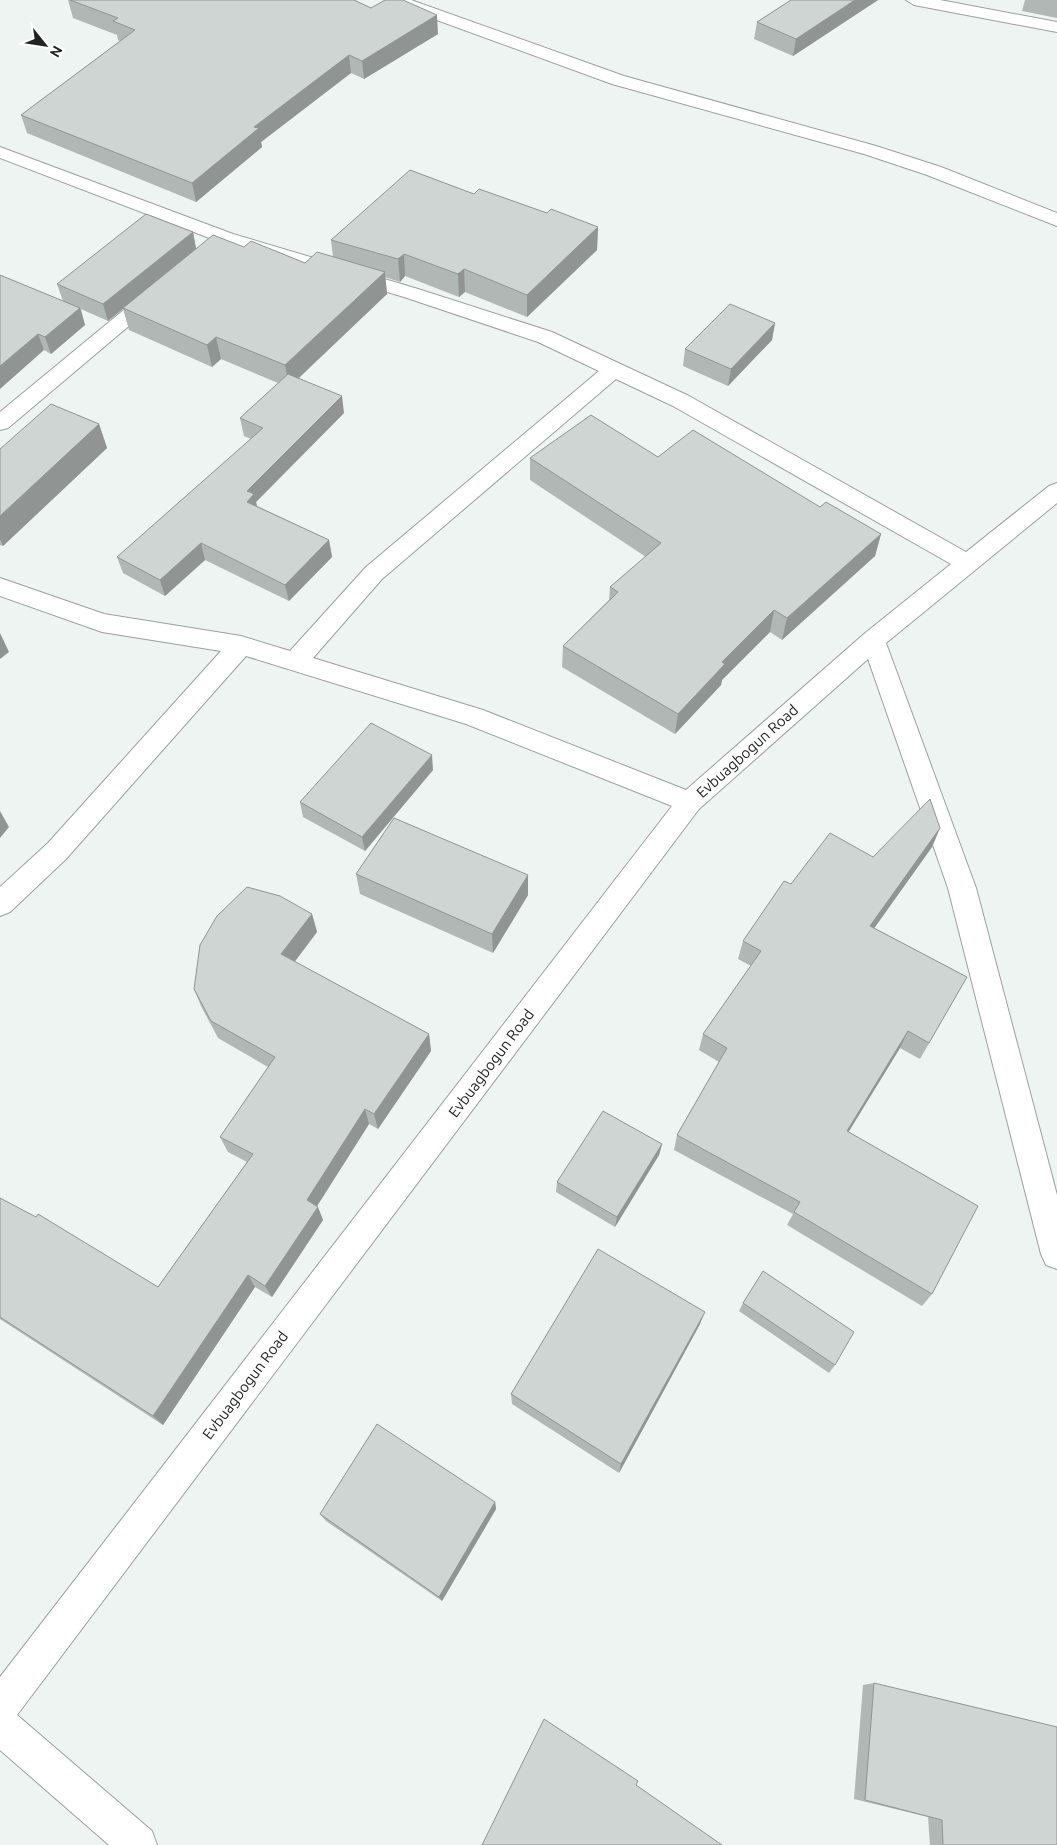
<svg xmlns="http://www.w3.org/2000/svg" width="1057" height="1845" viewBox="0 0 1057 1845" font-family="Ubuntu,sans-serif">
  <rect width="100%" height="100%" fill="#edf4f1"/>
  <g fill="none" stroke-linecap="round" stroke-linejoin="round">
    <defs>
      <path id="minor" d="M388,0h23l213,76 252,70 65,21 116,46v13l-130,-51 -63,-21 -252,-70 -222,-81z
        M906,0h34l117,22v10l-143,-27z
        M0,147l233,87 185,55 134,43 137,64 277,156 83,-66 8,-3v20l-171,140 90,245 81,307v74l-11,-4 -5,-11 -93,-366 -80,-229 -169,150 -682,906 135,116 5,14h-48l-109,-95v-73l672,-871 -206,-82 -220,-68 -180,203 -56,53 -10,4v-29l48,-44 173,-192 -119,-19 -102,-36v-18l104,36 137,22 49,15 76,-84 233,-196 -61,-29 -134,-45 -175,-52 -10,8h-14l-3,-4 10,-10 -212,-81zM616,379l57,27 278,158 -87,70 -178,156 -203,-80 -170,-52 69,-79z
        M155,288l7,2 3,4 -3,4 -154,130 -8,2v-18l148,-122z"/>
    </defs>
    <use href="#minor" stroke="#9aa19e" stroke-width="2"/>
    <use href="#minor" fill="#fff" fill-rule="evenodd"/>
  </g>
  <path fill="#b1b7b5" d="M68,0h286l17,8 67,26 -74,45 -13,-6 -90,69 1,5 -66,55 -169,-69 -6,-18 99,-74 -2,-1 -1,-5 -44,-17z
    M791,0h87l-85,56 -39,-17 3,-17z
    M1025,0h32v18l-35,-7z
    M474,194l124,33 -1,23 -70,67 -62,-25 -6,5 -54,-21 -5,6 -15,-5 2,17 -88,84 45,35 -88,89 1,4 72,34 3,17 -43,44 -84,-41 -40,36 -42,-23 -6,-16 134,-118 -7,-3 -4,-18 38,-35 -57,-24 -9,8 -83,-37 -6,-21 -15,12 -27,-12 4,16 -34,29 -7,-4 -44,-75 63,26 -6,-17 136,-52 3,16 48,-1 61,16 28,-6 -2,-17z
    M775,323l-3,17 -44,46 -45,-20 2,-17z
    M99,424l8,24 -104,98 -3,-1v-96z
    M658,457l162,50 61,27 -6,22 -93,84 -12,-8 -48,48 -1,5 -46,49 -113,-67 1,-21 46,-46 1,-13 36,-30 -116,-77v-22z
    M433,770l-68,81 -62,-34 -3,-15z
    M940,828l-8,19 -58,81 93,49 -47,82 -20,-11 -52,84 84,162 -10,12 -135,-81 6,-11 -119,-64 3,-15 42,-73 -20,-12 4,-16 48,-68 -13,-7 5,-18 48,-57 82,-27z
    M356,874l172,1v20l-35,58 -133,-59z
    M312,914l5,18 -23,30 135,72 2,17 -53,78 -9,-5 -52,82 6,14 -51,77 -17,-10 -92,138 -163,-106v-121l158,89 89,-125 -19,-10 -8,-15 48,-70 -50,-29 -17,-32 -7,-17z
    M662,1144l-3,11 -44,72 -59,-35 1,-10z
    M743,1303l92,62 -6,8 -90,-62z
    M700,1324l-81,149 -107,-69 -1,-10z
    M495,1502l1,7 -54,92 -116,-80 -6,-7z
    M874,1683l183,162h-127l-2,-28 -74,-18 9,-114z"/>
  <path fill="#909593" d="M855,0h23l-85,56 3,-17z
    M437,15l1,19 -74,45 -2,-18z
    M349,55l2,18 -90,69 1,5 -66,55 -4,-19 62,-56z
    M598,227l-1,23 -70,67v-22z
    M193,232l3,17 -88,72 -5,-17z
    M404,254l1,22 -5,6 -2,-23z
    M464,269l1,23 -6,5 -1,-23z
    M385,272l2,22 -98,93 -4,-22z
    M80,308l5,17 -34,29 -6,-17z
    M775,323l-3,17 -44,46 3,-17z
    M38,334l6,16 -44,39v-23z
    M216,337l5,22 -9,8 -5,-22z
    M342,396l2,17 -88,89 2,9 -11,-9v-11z
    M99,424l8,24 -104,98 -3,-7v-23z
    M881,534l-6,22 -93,84 5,-22z
    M329,540l3,17 -43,44 -4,-16z
    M201,543l4,17 -40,36 -5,-16z
    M774,610l-4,22 -48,48 -1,5 -46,49 3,-20 44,-52z
    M0,633l9,19 -9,7z
    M432,755l1,15 -68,81 -3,-14z
    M0,811l9,16 -9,11z
    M940,828l-8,19 -69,97 7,-18z
    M528,875v20l-35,58 -1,-19z
    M312,914l5,18 -30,40 -6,-18z
    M908,1031l-8,17 -60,98 7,-15z
    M429,1034l2,17 -53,78 -4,-15z
    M365,1109l4,15 -57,90 -5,-14z
    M662,1144l-3,11 -44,72 2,-10z
    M318,1207l5,13 -51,77 -7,-11z
    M248,1275l7,12 -92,138 -10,-9z
    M705,1312l-5,12 -81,149 2,-9z
    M495,1502l1,7 -54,92 -3,-4z"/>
  <path fill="#ced5d2" stroke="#909593" d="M70,0h284l17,8 14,-8h18l34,15 -75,46 -13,-6 -95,72 5,1 -67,55 -171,-68 114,-85 -22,-9 5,-3z
    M791,0h64l-59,39 -39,-17z
    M410,170l64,24 5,-5 68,24 4,-4 47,18 -71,68 -63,-26 -6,5 -54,-20 -6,5 -67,-19z
    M146,214l47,18 -90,72 -46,-20z
    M213,235l31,12 7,-6 54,22 12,-11 68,20 -100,93 -69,-28 -9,8 -84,-37z
    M0,275l80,33 -35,29 -7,-3 -38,32z
    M730,304l45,19 -44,46 -46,-20z
    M288,374l54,22 -95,95 7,3 -7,8 82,38 -44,45 -84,-42 -41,37 -43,-23 146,-129 -23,-10z
    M51,404l48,20 -99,92v-67z
    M591,415l67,42 35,-27 127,77 6,-5 55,32 -94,84 -13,-8 -52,52 3,2 -47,50 -115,-68 55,-54 -8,-5 51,-44 -131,-85z
    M371,723l61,32 -70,82 -62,-35z
    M930,799l10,29 -70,98 97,51 -38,66 -21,-12 -61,100 131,75 -46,88 -138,-82 6,-10 -123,-67 50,-87 -24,-14 58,-83 -18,-10 41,-60 7,3 39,-51 43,24z
    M394,818l134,57 -36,59 -136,-60z
    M247,887l33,9 32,18 -31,40 148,80 -55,80 -9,-5 -58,91 11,7 -53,79 -17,-11 -95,141 -153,-99v-119l36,19 2,-3 120,73 95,-133 -33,-17 55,-80 -64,-36 -17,-32 6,-44 17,-29z
    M603,1111l59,33 -45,73 -60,-35z
    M598,1249l107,63 -84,152 -110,-70z
    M763,1271l91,61 -19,33 -92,-62z
    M377,1424l118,78 -56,95 -119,-83z
    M874,1683l183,44v118h-114l-1,-25 -77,-20z
    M544,1719l94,62 -2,4 86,60h-240z"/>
  <g text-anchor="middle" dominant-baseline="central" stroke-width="4" stroke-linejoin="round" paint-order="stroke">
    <g font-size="15" fill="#202322" stroke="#fff">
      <text transform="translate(747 751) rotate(-42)">Evbuagbogun Road</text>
      <text transform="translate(491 1063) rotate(-53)">Evbuagbogun Road</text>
      <text transform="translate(245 1385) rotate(-53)">Evbuagbogun Road</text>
    </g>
  </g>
  <g transform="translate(45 45) rotate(120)" stroke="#ffffff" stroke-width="4" paint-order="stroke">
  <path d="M0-4L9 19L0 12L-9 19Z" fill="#202322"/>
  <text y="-8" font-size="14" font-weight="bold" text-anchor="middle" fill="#202322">N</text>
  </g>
</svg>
